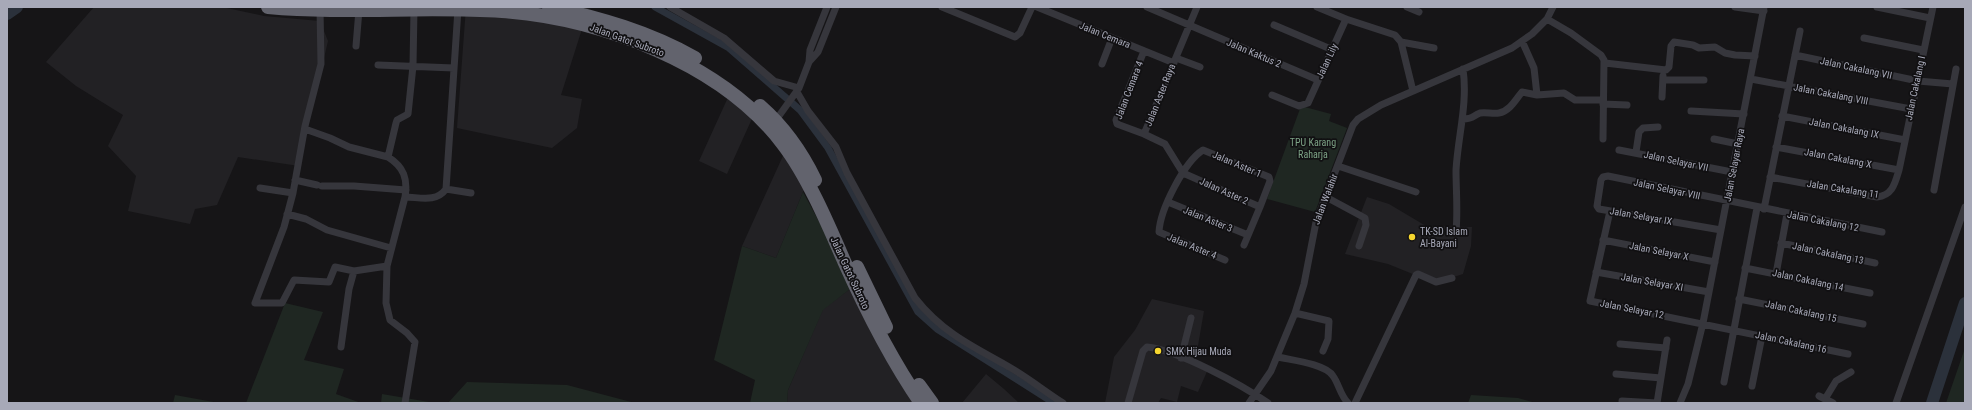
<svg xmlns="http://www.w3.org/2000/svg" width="1972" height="410" viewBox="0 0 1972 410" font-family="'Roboto Condensed',sans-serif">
  <rect width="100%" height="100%" fill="#161517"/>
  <path fill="#222124" d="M94,7h128l42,9 56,5 8,20 -29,125 -61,-9 -21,48 -22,4 -5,15 -62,-13 8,-35 -28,-30 15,-31 -47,-29 -30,-24z
    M466,7h123l-28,88 21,4 -5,29 -25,20 -95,-20z
    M730,93l25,19 -28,62 -28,-13z
    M787,147l26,29 -10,16 -27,66 -34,-12z
    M1367,197l22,7 37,22 46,1 -1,19 -8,28 -28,9 -47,-19 -43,-10z
    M854,286l65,117h-132l1,-13 35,-81z
    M1152,299l52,12 -9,52 14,4 -11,25 -17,-6 -4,16 -16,-4 -3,5h-53l9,-46 21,-27z
    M986,374l18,15 15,14h-57z"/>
  <path fill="#1f2722" d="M1301,106l30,8 -2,7 18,7 -32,84 -48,-13z
    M803,192l51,94 -31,24 -35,80 -1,13h-37l5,-23 -41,-20 28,-114 34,12z
    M285,303l38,9 -19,48 40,9 -8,25 25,9h-115z
    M1965,348v55h-19z
    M467,382l100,3 68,18h-187z
    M382,394l53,9h-54z
    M175,395l44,8h-46z
    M1471,395l47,3 18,5h-68z"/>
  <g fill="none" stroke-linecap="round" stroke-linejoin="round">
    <path stroke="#2b313b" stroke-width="7" d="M655,7l74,41 71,62 28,38 90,164 19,17 117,74"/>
    <path stroke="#2b313b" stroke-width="12" d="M7,14l10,-7
      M1932,403l33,-100"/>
    <path stroke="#36363c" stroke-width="7" d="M670,7l54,31 50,43 25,7
      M942,7l73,30 5,-4 12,-26
      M1037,7l137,56
      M1147,7l171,73
      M1317,7l29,12 49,16 6,7 12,49
      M1407,7l12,5
      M1735,7l29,4
      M1877,7l53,11
      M320,9l1,55 -16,62 -12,67 -9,34 -29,76h27l12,-23 35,2 6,-15 19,4 33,-5
      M1547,19l24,14 30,22 3,5 -1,79
      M1274,25l59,25
      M1864,38l59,12
      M1522,41l12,27 3,27
      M1401,42l33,6
      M356,46l3,-36
      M1795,55l123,26 35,3
      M1176,58l24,9
      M809,62l9,-10 18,-45
      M1605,63l61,7 3,-3 2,-21 3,-4 19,3 6,3 16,-1 10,6 10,2 20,1
      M1102,64l10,-26
      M378,65l76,3
      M1751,79l160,30
      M1663,80h41
      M797,92l11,19 28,36 11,26 68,125c25,32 54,47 89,66 20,11 39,26 59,39
      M1272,95l27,11 9,-3 38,-84
      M1662,97l1,-21
      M1603,104l24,1
      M1691,111l53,3
      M1782,116l123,24
      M1463,119c11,0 9,-3 17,-6 6,-1 13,1 19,0 11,-2 17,-14 23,-21l15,3 27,-2 11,7h28
      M776,120l23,-32 10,-26 1,-12 17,-43
      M305,129l25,9 19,9 39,10
      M1144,134l-27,-10 -1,-4 28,-69
      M1714,139l24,5
      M1776,147l123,23
      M1619,150l113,22
      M1636,152l3,-20 4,-4 15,-1
      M1338,166l78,26
      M1183,173l-18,-29 -21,-10 53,-127
      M1183,173l77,34 -16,38
      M1770,177l107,20c16,-2 18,-14 22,-27l34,-163
      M295,180l22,5
      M322,186h32l52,4
      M260,188l33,5
      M446,189l25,4
      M1934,190l22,-121
      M405,197c3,-18 -1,-30 -17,-40l8,-34 1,-3 11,-6 5,-48 1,-57
      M1326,197l39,21 1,7 -7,21
      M1168,202l80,33
      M1764,209l36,-178
      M1610,211l-20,90 258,53
      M287,214l19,5 21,11 64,18
      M1721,230l-122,-21 -2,-3 4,-26 2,-3 5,-1 274,56
      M1456,231c2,-20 0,-41 0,-61 2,-34 12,-67 7,-101
      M1603,240l112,22
      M1781,243l94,20
      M1225,260l-66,-28c1,-22 25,-70 44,-82l66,27 1,4 -10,26
      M1745,268l125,25
      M1596,272l113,20
      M1776,274l11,-60
      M1739,299l124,25
      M1295,313l34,8 -1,18 -5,12
      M1620,344l46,4
      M341,347l8,-58 5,-18
      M1278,357c13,3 48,7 55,19 6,8 7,19 15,27
      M1181,358l10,-40
      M1616,374l45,4
      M1724,382l33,-174
      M1752,386l10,-50
      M1819,396l14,7
      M1825,399l11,-18 15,-9
      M1622,401l35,2
      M405,403l10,-61 -8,-9 -17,-13 -4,-17 1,-37 18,-69c14,0 31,6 41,-8l12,-180
      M1128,403l15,-52 4,-4c31,3 95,38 121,56
      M1249,403l22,-32 24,-58 9,-29 12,-62 37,-97 5,-6 23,-14 131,-57 20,-14 15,-15 6,-12
      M1355,403l61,-128 2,-1 18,8 16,-4
      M1657,403l10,-63
      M1680,403l8,-19 15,-61 61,-316
      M1896,403l69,-196"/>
    <path stroke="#62636d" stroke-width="14" d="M268,7c77,7 156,-1 234,4 98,7 220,52 281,133 24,31 45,80 61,117 22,49 46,97 77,142
      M549,7c51,11 100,25 146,51
      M760,106c24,21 41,45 55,74
      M857,267l29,60
      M919,385l13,18"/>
  </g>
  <g fill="#f6d62f" stroke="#111012" stroke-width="1.5">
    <circle cx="1412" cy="237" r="4"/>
    <circle cx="1158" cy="351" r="4"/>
  </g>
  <g text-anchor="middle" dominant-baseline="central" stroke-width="3.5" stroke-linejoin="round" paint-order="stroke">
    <g font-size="10" fill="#a7a9b8" stroke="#111012">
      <text transform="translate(1105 35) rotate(22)">Jalan Cemara</text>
      <text transform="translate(627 40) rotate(20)">Jalan Gatot Subroto</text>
      <text transform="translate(1254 53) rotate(23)">Jalan Kaktus 2</text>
      <text transform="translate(1327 61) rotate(-65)">Jalan Lily</text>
      <text transform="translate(1856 68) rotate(12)">Jalan Cakalang VII</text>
      <text transform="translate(1915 88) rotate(-78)">Jalan Cakalang I</text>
      <text transform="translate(1129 90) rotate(-69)">Jalan Cemara 4</text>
      <text transform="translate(1831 94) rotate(11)">Jalan Cakalang VIII</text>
      <text transform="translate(1160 95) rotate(-68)">Jalan Aster Raya</text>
      <text transform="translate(1844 128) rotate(11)">Jalan Cakalang IX</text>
      <text transform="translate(1838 158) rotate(11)">Jalan Cakalang X</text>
      <text transform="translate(1676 161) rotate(12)">Jalan Selayar VII</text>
      <text transform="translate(1237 164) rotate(23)">Jalan Aster 1</text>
      <text transform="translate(1734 165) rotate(-79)">Jalan Selayar Raya</text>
      <text transform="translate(1667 189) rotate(12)">Jalan Selayar VIII</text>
      <text transform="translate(1843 189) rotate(9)">Jalan Cakalang 11</text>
      <text transform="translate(1224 191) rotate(24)">Jalan Aster 2</text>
      <text transform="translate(1325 199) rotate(-69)">Jalan Walahir</text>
      <text transform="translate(1641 216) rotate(10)">Jalan Selayar IX</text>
      <text transform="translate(1208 219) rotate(22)">Jalan Aster 3</text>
      <text transform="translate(1823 221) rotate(11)">Jalan Cakalang 12</text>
      <text transform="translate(1192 246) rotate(22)">Jalan Aster 4</text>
      <text transform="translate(1659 251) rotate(11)">Jalan Selayar X</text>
      <text transform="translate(1828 253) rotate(12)">Jalan Cakalang 13</text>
      <text transform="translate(850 273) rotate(65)">Jalan Gatot Subroto</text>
      <text transform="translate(1808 280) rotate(12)">Jalan Cakalang 14</text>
      <text transform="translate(1652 282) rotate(10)">Jalan Selayar XI</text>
      <text transform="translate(1632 309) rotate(11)">Jalan Selayar 12</text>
      <text transform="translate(1801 311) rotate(12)">Jalan Cakalang 15</text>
      <text transform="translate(1791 342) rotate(12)">Jalan Cakalang 16</text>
    </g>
    <g font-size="10" fill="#7da386" stroke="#111012">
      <text x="1313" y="142">TPU Karang<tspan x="1313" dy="12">Raharja</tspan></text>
    </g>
    <g font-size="10" fill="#a7a9b8" stroke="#111012" text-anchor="start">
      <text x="1420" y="231">TK-SD Islam<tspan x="1420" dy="12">Al-Bayani</tspan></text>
      <text x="1166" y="351">SMK Hijau Muda</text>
    </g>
  </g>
  <rect width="1972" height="410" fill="none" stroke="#a7a9b8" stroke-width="16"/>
</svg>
